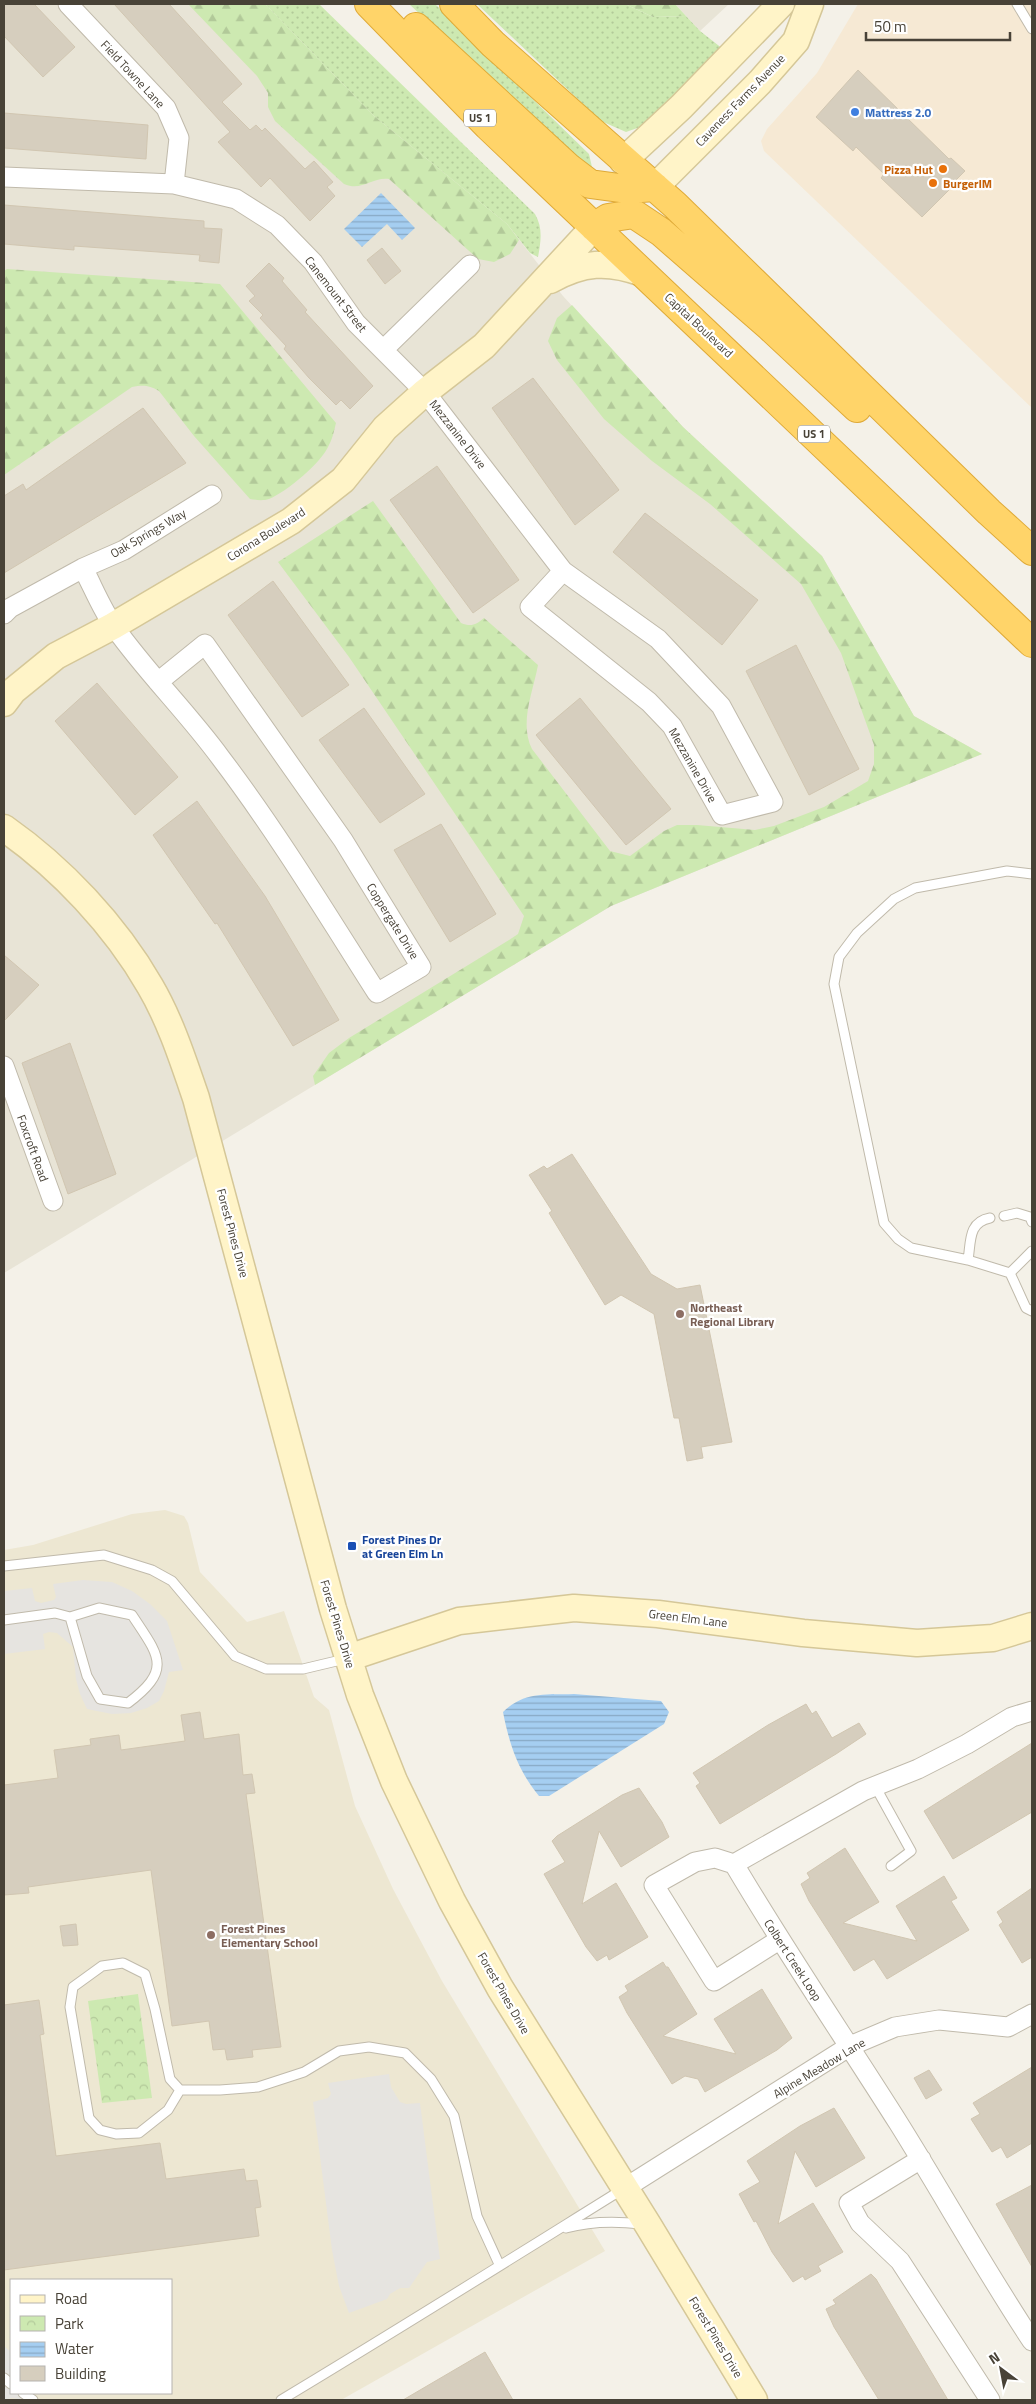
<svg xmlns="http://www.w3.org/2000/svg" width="1036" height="2404" viewBox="0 0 1036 2404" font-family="'Titillium Web',sans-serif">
  <defs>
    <pattern id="grass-dots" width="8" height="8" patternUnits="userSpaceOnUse" patternTransform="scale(1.25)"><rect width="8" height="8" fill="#cde9b1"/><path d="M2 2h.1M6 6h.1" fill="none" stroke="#b2c999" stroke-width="1.8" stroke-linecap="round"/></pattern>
    <pattern id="forest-firs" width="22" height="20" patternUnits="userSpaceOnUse" patternTransform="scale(1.25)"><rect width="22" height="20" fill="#cde9b1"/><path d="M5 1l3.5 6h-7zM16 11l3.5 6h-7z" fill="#b2c999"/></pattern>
    <pattern id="park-crowns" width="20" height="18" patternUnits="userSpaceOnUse" patternTransform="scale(1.25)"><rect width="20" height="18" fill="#cde9b1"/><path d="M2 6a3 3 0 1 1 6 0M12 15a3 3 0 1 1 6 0" fill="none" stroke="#b2c999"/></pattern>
    <pattern id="water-rules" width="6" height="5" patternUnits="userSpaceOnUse" patternTransform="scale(1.25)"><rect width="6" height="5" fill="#a5cef1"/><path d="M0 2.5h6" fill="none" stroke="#88a9c4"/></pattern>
  </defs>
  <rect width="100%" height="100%" fill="#f4f1e8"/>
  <path fill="#e8e4d6" d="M4,4h261l109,112 133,108 56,72 120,131 139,129 92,160 68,38 -371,152 -607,367z
    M675,4h54l-29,27z"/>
  <path fill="#f6e9d4" d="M858,4h174v404l-268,-257 -3,-10 6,-12 50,-56z"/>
  <path fill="#ede7d2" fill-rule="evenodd" d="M165,1510l19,6 4,7 12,49 47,50 37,-11 30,86 15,13 26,96 38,83 49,92 163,270 -264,149h-337v-850l29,-5 99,-31zM11,2280h160v113h-160z"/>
  <path fill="url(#grass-dots)" d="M265,4h54l216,210c8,14 6,27 3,43l-8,-4 -23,-29 -133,-108z
    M409,4h26l154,150 3,13 -12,-5z
    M477,4h148l28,13 33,-1 14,15 23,18 -77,76 -20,7 -25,-11z"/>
  <path fill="url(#forest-firs)" d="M188,4h77l109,112 133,108 12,16 -9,14 -16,8 -16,-3 -89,-80c-18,-2 -27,13 -45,5l-69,-63 -7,-14v-14l-11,-17z
    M625,4h50l11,12 -33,1z
    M7,269l213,15 116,139c-2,7 -3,15 -7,22 -7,17 -42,47 -60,54 -6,2 -13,1 -19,0l-56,-63 -35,-45c-10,-6 -16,-6 -27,-4l-128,88v-204z
    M572,305l111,122 139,129 92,160 68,38 -371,152 -296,179 -2,-9 16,-23 20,-15 160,-98 9,-6 6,-18 -175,-259 -71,-95 95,-61 88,122c10,4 15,2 23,-5l54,47c-5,27 -19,58 -6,84l78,102 20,5 34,-25 13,-6h20l58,5 19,-4 50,-19 44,-26 6,-17v-19l-33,-92 -40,-69 -91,-80 -58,-43 -48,-42 -47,-59 -9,-19 9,-23z"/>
  <path fill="url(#park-crowns)" d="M138,1994l14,104 -50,5 -14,-102z"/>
  <path fill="#e6e4e0" d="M83,1580l29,2 20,9 18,13 17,17 16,49 -14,2 -5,19 -5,10 -12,7 -16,5 -19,1 -25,-5 -7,-15 -4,-15 -3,-32 -16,-14 -8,-1 -6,2 2,15 -41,5v-63l28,-3 3,13 6,2 13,-3 2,-3 -3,-13z
    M389,2074l2,13 9,15 6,2 14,-1 20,156 -13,3 -18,26h-9l-10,6 -3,5 -38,14 -10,-27 -7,-36 -19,-148 15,-4 3,-4 -3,-11z
    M4,2346l7,6v41h16l-4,7 -11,-2 -8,2z"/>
  <path fill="url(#water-rules)" d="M381,193l34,35 -13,12 -15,-16 -25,23 -18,-18z
    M574,1694l87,7 8,11 -5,12 -115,72h-10c-21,-25 -30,-53 -36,-84 22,-21 42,-17 71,-18z"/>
  <path fill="#d6cebe" stroke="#d1c6b1" d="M4,4h30l41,43 -32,30 -39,-41z
    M114,4h55l73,80 -20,18 28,28 6,-5 6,6 3,-3 40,41 9,-8 19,21 -6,5 8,9 -25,25 -40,-43 -9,9 -43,-45 12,-10z
    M858,70l91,89 2,-1 14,13 -10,10 1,2 -34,34 -41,-39 3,-4 -28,-27 -3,4 -37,-34z
    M4,113l144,12 -2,34 -142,-11z
    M4,205l200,16v7l18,1 -3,34 -20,-2 1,-6 -126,-9v4l-70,-6z
    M382,248l19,23 -16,13 -18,-24z
    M269,263l15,15 -2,3 25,29 -2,2 68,74 -23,23 -9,-9 -5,5 -27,-27 -25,-29 2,-3 -26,-28 3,-3 -14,-14 6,-5 -9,-10z
    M533,378l86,112 -44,35 -83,-117z
    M143,408l43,55 -182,110v-77l19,-12 3,6z
    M437,466l82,114 -46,33 -83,-113z
    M645,513l113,87 -36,45 -109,-93z
    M273,581l76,104 -47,32 -74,-102z
    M796,645l63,124 -50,26 -63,-124z
    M97,683l81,94 -43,38 -80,-94z
    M580,698l91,111 -45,36 -90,-110z
    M364,708l61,86 -45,29 -61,-83z
    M197,801l68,95 74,124 -46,26 -76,-123 -2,1 -62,-89z
    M441,824l55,90 -46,28 -56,-92z
    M4,955l35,30 -35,36z
    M70,1043l46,131 -48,20 -46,-131z
    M572,1154l79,120 26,15 23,-4 32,157 -31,5 2,11 -16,3 -8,-43h-5l-20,-104 -33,-19 -16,10 -56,-92 3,-2 -23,-36 15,-9 3,3z
    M806,1704l6,10 4,-3 16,27 27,-15 7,11 -30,20 -116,70 -24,-38 4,-3 -7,-10 75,-48z
    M200,1712l4,27 35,-5 4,41 9,-1 3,19 -9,1 35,253 -29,3 1,7 -26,3 -2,-11 -12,1 -4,-29 -37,5 -21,-156 -123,17 1,6 -25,2v-110l54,-7 -4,-28 37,-5 -1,-6 29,-4 2,15 64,-9 -4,-26z
    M1032,1743v69l-79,47 -29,-48z
    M639,1788l23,34 7,15 -48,30 -22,-36 -17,73 34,-21 32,54 -39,23 -2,-5 -10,6 -11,-14 -42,-73 21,-12 -13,-21 5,-5 65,-41z
    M845,1848l34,54 -36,21 74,18 -21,-35 48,-30 13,22 -6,3 18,29 -82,49 -13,-20 -20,12 -45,-70 -8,-17 9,-6 -3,-5z
    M1032,1888v69l-10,6 -23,-38 4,-3 -6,-10z
    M76,1924l2,21 -15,1 -3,-20z
    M663,1962l3,5h2l29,47 -34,22 73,18 -22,-35 48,-30 30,49 -15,12 -72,42 -7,-13 -13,-3 -13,8 -45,-71 -8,-16 9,-6 -3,-5z
    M39,2000l5,34 -4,1 16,121 104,-13 6,36 78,-10 2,12 11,-1 4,27 -6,1 4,28 -255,34v-265z
    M1032,2067v76l-25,15 -6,-11 -9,5 -21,-33 9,-5 -7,-11z
    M929,2070l13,20 -16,9 -12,-21z
    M834,2108l31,50 -49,29 -21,-36 -17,73 35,-21 30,49 -25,14 3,5 -16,9 -2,-4 -10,6 -21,-30 -16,-31 -2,1 -15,-28 21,-12 -13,-21 53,-35z
    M1032,2185v82l-36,-63z
    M871,2274l5,5 72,121h-69l-45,-73 -8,-18 10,-5 -3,-4z
    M485,2352l28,48h-110z"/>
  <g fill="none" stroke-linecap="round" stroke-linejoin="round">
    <defs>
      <path id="lane" d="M1017,4l15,25
        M1032,874l-25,-3 -92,17 -21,11 -37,34 -18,24 -5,27 50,239 14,16 13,9 57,12 42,13 16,35 6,3
        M1004,1216l13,-3 13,4 2,5
        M968,1260c3,-18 0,-38 22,-42
        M1010,1273l22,-22
        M4,1566l100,-11 48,15 20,11 63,75 31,13h37l42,-10
        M4,1620l51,-7 15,4 29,-9 33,7c27,41 41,54 -4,88l-28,-4 -13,-23 -17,-59
        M875,1786l36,65 -20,15
        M180,2090l-12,20 -29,23 -23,1 -16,-4 -11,-12 -19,-111 3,-20 29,-21 21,-3 22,11 10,35 15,70 10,11h40l38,-3 46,-15 35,-21 30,-4 36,6 26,26 23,37 23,100 22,48
        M566,2228c25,-7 49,-7 75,-4
        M4,2378l7,6
        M23,2393l10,7
        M281,2400c115,-69 228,-140 342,-211"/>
      <path id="street" d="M68,4l98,104 13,30 -5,46
        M4,177l170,7 62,15 41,26 36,37 43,61 69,69 138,179 95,68 63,67 52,96 -51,13 -50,-89 -23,-24 -119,-95 33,-36
        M383,350l87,-85
        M83,568c10,19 19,42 32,60 32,45 72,84 105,129 57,75 106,156 157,236l44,-26 -78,-127 -138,-196 -47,38
        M4,614l6,-6 73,-40 41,-18 88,-55
        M4,1066l49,135
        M1032,1711l-20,6 -45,27 -49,25 -55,22 -129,73c52,88 110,173 165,260 45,72 86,146 133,217
        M734,1864l-19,-6 -20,4 -41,23 60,96 65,-41
        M921,2159l-72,44 11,20 40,38 90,139
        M625,2188l225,-142 45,-19 44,-7 69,7 24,-13"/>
      <path id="secondary" d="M623,161l58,-54 100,-103
        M655,187l105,-105 36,-41 14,-37
        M550,280c33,-18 57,-20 93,-7
        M4,703l9,-12 43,-35 57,-30 178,-105 52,-41 42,-52 40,-36 59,-46 110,-119
        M4,828c57,40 111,97 146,158 20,34 33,74 46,112l137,511 27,86 34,86 58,120 48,87 148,237 106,175
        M348,1658l111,-37 115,-13 84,6 145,19 114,10 76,-5 39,-12"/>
      <path id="highway" d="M369,4l119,122 544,517
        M454,4l39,40 182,161 314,307 43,39
        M416,27l153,141 21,16 37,5 28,-2
        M594,227l14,-9 26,-4 27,18 109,95 87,81"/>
    </defs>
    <use href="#lane" stroke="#c0baab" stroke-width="11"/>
    <use href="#street" stroke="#c0baab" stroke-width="21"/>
    <use href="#secondary" stroke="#d5c798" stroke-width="29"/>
    <use href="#highway" stroke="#dfaa38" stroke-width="30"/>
    <use href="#lane" stroke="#fff" stroke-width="9"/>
    <use href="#street" stroke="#fff" stroke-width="19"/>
    <use href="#secondary" stroke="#fff4c8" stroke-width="26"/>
    <use href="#highway" stroke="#ffd469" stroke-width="28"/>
  </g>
  <circle fill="#3f7fe0" stroke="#fff" stroke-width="2" cx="855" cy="112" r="5"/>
  <g fill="#e8710a" stroke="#fff" stroke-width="2">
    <circle cx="943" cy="169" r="5"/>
    <circle cx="933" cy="183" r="5"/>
  </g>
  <g fill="#8d6e63" stroke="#fff" stroke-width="2">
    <circle cx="680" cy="1314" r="5"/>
    <circle cx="211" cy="1935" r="5"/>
  </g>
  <rect fill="#1a4fb4" stroke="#fff" stroke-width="2" x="347" y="1541" width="10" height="10" rx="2.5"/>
  <g text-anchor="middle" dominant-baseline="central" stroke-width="4.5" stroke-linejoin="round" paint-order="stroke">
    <g fill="#fff" stroke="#7f7b73" stroke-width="1">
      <rect x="464" y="109.5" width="32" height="17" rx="4"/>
      <rect x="798" y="425.5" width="32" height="17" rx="4"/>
    </g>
    <g font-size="11" font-weight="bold" fill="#484237">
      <text x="480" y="118">US 1</text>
      <text x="814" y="434">US 1</text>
    </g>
    <g font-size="12" fill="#484237" stroke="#fff">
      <text transform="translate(133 74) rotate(47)">Field Towne Lane</text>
      <text transform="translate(740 100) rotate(-46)">Caveness Farms Avenue</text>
      <text transform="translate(336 294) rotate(52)">Canemount Street</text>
      <text transform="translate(699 325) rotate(43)">Capital Boulevard</text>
      <text transform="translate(458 434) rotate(52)">Mezzanine Drive</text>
      <text transform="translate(148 533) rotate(-30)">Oak Springs Way</text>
      <text transform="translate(266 534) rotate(-32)">Corona Boulevard</text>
      <text transform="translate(693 765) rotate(60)">Mezzanine Drive</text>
      <text transform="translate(393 921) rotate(58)">Coppergate Drive</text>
      <text transform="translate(33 1148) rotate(70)">Foxcroft Road</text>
      <text transform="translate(233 1233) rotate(75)">Forest Pines Drive</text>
      <text transform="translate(688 1618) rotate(7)">Green Elm Lane</text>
      <text transform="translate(338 1624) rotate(73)">Forest Pines Drive</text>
      <text transform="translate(793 1960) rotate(57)">Colbert Creek Loop</text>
      <text transform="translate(504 1993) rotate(60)">Forest Pines Drive</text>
      <text transform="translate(819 2068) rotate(-31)">Alpine Meadow Lane</text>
      <text transform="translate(716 2337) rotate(59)">Forest Pines Drive</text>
    </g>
    <g font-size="12" font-weight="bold" fill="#366cbe" stroke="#fff" text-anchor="start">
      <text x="865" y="112">Mattress 2.0</text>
    </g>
    <g font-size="12" font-weight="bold" fill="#c56008" stroke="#fff" text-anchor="end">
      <text x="933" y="169">Pizza Hut</text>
      <text x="943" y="183" text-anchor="start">BurgerIM</text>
    </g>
    <g font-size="12" font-weight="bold" fill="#785e54" stroke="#fff" text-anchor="start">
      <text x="690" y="1307">Northeast<tspan x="690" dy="14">Regional Library</tspan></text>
      <text x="221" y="1928">Forest Pines<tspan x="221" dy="14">Elementary School</tspan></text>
    </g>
    <g font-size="12" font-weight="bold" fill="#164399" stroke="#fff" text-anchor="start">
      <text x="362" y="1539">Forest Pines Dr<tspan x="362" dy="14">at Green Elm Ln</tspan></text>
    </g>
  </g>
  <rect width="1036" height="2404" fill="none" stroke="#484237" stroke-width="10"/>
  <rect x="10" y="2279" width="162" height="115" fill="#ffffff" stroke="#b6b3af"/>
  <rect x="20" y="2295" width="25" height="8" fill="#fff4c8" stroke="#b6b3af"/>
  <text x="55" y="2304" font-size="15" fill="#484237">Road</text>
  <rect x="20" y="2316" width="25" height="15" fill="url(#park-crowns)" stroke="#b6b3af"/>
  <text x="55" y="2329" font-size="15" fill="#484237">Park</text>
  <rect x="20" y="2342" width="25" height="15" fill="url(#water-rules)" stroke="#b6b3af"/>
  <text x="55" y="2354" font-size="15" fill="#484237">Water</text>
  <rect x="20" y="2366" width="25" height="15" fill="#d6cebe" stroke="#b6b3af"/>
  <text x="55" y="2379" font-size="15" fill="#484237">Building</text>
  <g transform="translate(1001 2369) rotate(328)" stroke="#ffffff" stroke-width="4" paint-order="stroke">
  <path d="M0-4L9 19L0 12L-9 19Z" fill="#484237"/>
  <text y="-8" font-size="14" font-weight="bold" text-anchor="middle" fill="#484237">N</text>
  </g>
  <path d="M866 32v8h144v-8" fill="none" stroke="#484237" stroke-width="2.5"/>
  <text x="874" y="32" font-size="15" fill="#484237" stroke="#ffffff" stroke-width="4" paint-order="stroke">50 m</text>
</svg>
